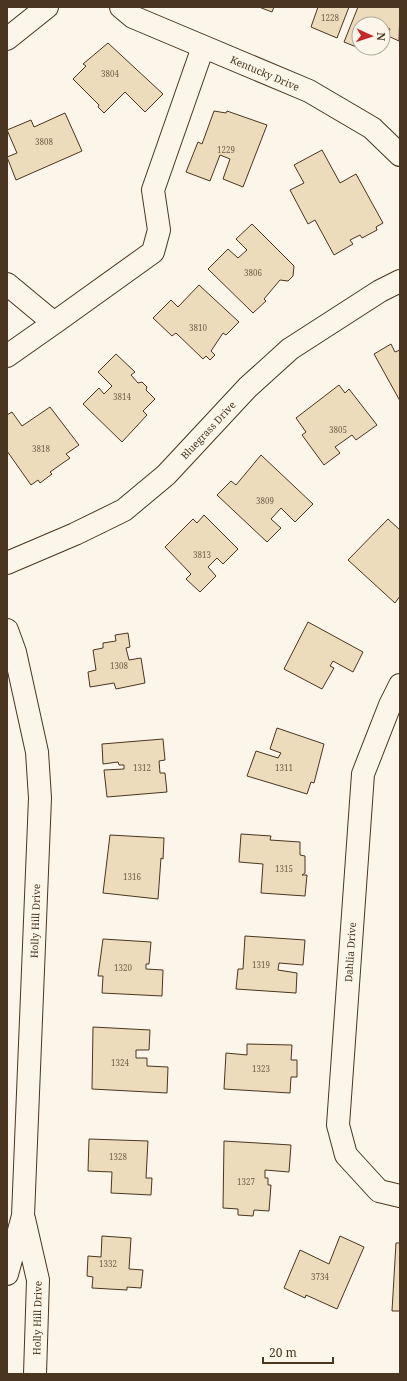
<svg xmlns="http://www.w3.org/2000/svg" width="407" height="1381" viewBox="0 0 407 1381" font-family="'Noto Serif',serif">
  <rect width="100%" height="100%" fill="#fbf6e9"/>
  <path fill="#ecdcbc" stroke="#4a3520" d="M259,7h15l-2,5z
    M318,7h31l-12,31 -26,-11z
    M358,7h42l-1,34 -11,-5 2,-7 -7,-3v-2h-24v24l-15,-6z
    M108,43l55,51 -18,18 -20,-20 -21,21 -6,-6 1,-2 -26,-26 13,-13 -3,-2z
    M214,111l12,2 1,-2 40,14 -24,62 -20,-8 7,-20 -10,-4 -10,26 -24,-9 12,-30 4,2z
    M65,113l17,38 -66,29 -9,-23 10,-4 -10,-23 24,-10 3,7z
    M322,150l18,33 16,-9 27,49 -7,4 1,3 -15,8 -2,-3 -10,5 3,4 -19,11 -19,-35 -7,4 -18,-34 14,-7 -10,-18z
    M252,224l42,42 -1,10 -5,5 -8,-1 -16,19 2,2 -13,12 -45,-44 20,-20 10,9 9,-8 -11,-11z
    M199,285l40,37 -13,13 -3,-2 -12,18 4,4 -5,5 -4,-4 -3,3 -27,-26 -4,3 -19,-18 18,-18 7,7z
    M391,344l4,8 5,-2v51l-26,-47z
    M116,354l19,18 -4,3 7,8 4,-1 5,5 -1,3 9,9 -12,12 4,4 -25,27 -39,-38 16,-16 5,6 8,-8 -14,-14z
    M339,385l6,8 4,-4 28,36 -21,15 -4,-5 -17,12 5,6 -16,12 -22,-30 4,-3 -10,-14z
    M50,407l29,38 -13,9 4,4 -20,14 2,2 -12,9 -2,-3 -7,5 -24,-34v-36l5,-3 10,14z
    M261,455l52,49 -18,18 -14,-14 -10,11 10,9 -14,14 -50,-47 14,-14 5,4z
    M204,515l34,34 -15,15 -6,-6 -9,9 8,9 -16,16 -14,-13 5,-5 -26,-27 28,-28 4,4z
    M388,519l12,11v66l-5,7 -47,-43z
    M308,622l55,30 -10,20 -20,-11 -3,5 4,2 -12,21 -38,-20z
    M128,633l2,14 -4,1 3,12 12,-2 4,25 -29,6 -2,-6 -24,4 -2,-15 8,-2 -3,-20 10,-2v-5l13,-2 -1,-6z
    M277,728l47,16 -10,39 -3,-1 -4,12 -60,-18 9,-25 22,7 3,-5 -11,-4z
    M163,739l2,21 -6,1 1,12h5l2,19 -60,5 -3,-27 20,-1v-4h-5l-1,-3 -15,2 -1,-20z
    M241,834l30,2 -1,4 30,2v13l5,1v17l-3,2h5l-2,21 -44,-3 2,-29 -24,-2z
    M110,835l54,3 -1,21 -2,-1 -3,41 -55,-6z
    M245,936l60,4 -2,25 -24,-2 -1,7 19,3 -1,20 -60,-4 2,-20h5z
    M103,939l48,3 -2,22h-3v5l17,1 -1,26 -60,-3 1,-17h-5z
    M93,1027l57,3 -1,20h-13v8h11v8l21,1 -1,26 -75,-4z
    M247,1044l45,1 -1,15h6v17h-6l-1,16 -66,-4 2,-36 21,2z
    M89,1139l59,2 -2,37h6l-1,17 -40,-2 1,-21 -24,-1z
    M224,1141l67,4 -2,27 -24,-2v8h3v7h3l-2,26 -15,-1 -1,6 -15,-1v-6l-15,-1z
    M102,1236l29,2 -2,31 14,1 -2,18 -14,-1v3l-35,-2 1,-11 -6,-1 1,-20 13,1z
    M340,1236l24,11 -27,62 -31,-14 -1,3 -21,-10 16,-38 29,14z
    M396,1243h4v68h-8z"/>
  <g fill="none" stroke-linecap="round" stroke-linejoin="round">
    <defs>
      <path id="minor" d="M121,7l12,10 176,74 63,37 28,27
        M7,39l40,-32
        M7,284l47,39 -47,33
        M54,323l99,-71 6,-22 -6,-40 50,-143
        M7,563l68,-29 49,-24 42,-35 82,-88 42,-38 90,-58 20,-10
        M7,630l8,22 22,100 3,46 -17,418 -16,58
        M400,685l-10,20 -27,69 -25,351 8,30 33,36 21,5
        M24,1219l14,61 -3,94"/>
    </defs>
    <use href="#minor" stroke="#4a3520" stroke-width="24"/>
    <use href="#minor" stroke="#fbf6e9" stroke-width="22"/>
  </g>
  <g text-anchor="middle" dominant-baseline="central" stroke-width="3" stroke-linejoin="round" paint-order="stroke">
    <g font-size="8" fill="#725f47">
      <text x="330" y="17">1228</text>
      <text x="110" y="73">3804</text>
      <text x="44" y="141">3808</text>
      <text x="226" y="149">1229</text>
      <text x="253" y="272">3806</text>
      <text x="198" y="327">3810</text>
      <text x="122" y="396">3814</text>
      <text x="338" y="429">3805</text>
      <text x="41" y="448">3818</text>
      <text x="265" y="500">3809</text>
      <text x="202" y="554">3813</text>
      <text x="119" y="665">1308</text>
      <text x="142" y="767">1312</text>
      <text x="284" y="767">1311</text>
      <text x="284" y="868">1315</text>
      <text x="132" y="876">1316</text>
      <text x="261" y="964">1319</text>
      <text x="123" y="967">1320</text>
      <text x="120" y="1062">1324</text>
      <text x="261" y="1068">1323</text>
      <text x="118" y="1156">1328</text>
      <text x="246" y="1181">1327</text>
      <text x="108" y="1263">1332</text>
      <text x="320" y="1276">3734</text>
    </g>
    <g font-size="10" fill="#4a3520" stroke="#fbf6e9">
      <text transform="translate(265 73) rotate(23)">Kentucky Drive</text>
      <text transform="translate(208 430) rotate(-47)">Bluegrass Drive</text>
      <text transform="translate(35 921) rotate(-88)">Holly Hill Drive</text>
      <text transform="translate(350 952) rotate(-86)">Dahlia Drive</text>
      <text transform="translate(37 1318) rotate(-89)">Holly Hill Drive</text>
    </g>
  </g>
  <rect width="407" height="1381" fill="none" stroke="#4a3520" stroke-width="16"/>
  <g transform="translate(371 36) rotate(93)"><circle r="19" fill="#fbf6e9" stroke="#b4a999"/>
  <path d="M0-3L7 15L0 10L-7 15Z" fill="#c62828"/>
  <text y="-6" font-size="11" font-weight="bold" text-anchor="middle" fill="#4a3520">N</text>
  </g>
  <path d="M263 1357v6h70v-6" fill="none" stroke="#4a3520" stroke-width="2"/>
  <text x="269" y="1357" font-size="12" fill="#4a3520" stroke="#fbf6e9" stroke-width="3" paint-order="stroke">20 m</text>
</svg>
